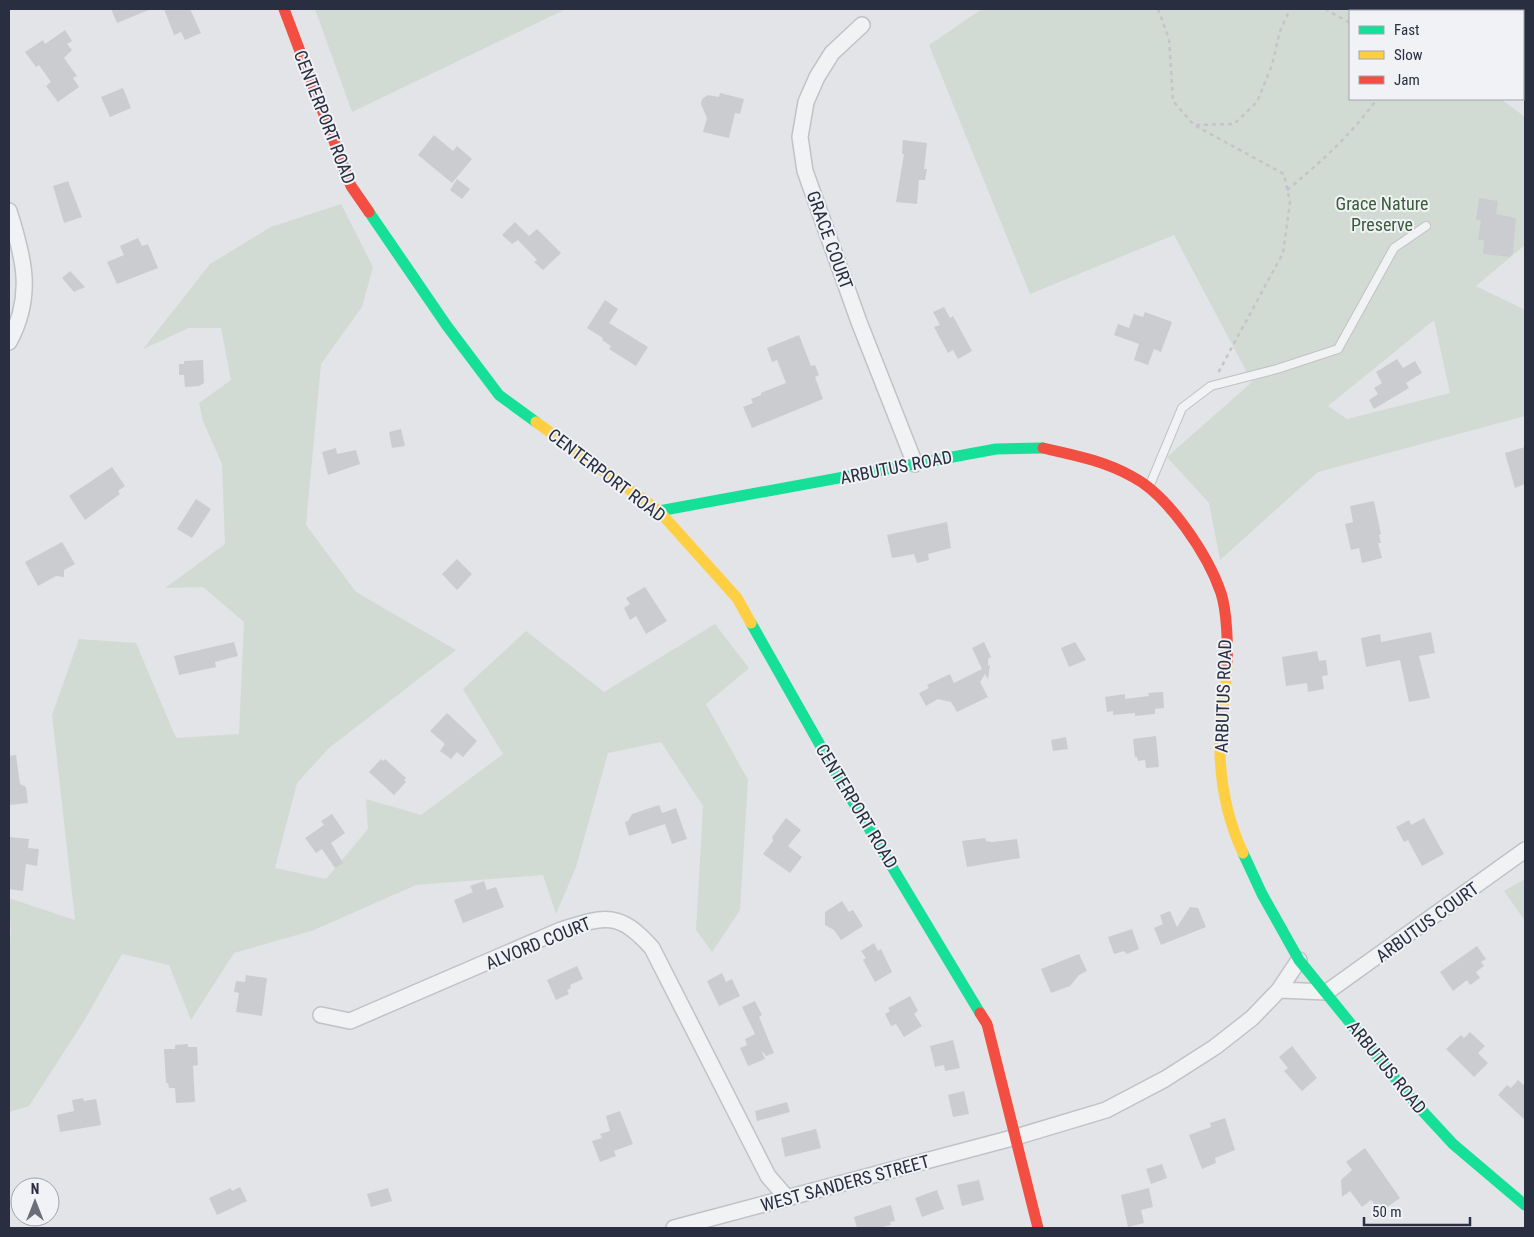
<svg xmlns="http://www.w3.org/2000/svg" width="1534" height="1237" viewBox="0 0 1534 1237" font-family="'Roboto Condensed',sans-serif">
  <rect width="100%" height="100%" fill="#e2e4e7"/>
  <path fill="#d2dbd3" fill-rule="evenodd" d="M315,9h251l-214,103z
    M982,9h543l-2,25v-23h-173v88h151l24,18v128l-49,41 49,24v106l-207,56 -98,88 -11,-57 -42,-46 85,-75 -78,-147 -144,59 -101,-249zM1434,320l16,73 -103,26 -19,-13z
    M341,204l32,63 -11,40 -41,57 -15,161 50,67 100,58 -127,98 -32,35 -22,85 51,11 42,-50 -2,-30 55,16 82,-61 -40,-65 63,-58 78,61 111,-68 34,44 -43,36 42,76 -8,130 -28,42 -16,-22 7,-124 -42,-64 -53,11 -32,114 -20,47 -13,-39 -127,10 -102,45 -80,23 -43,67 -22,-55 -47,-11 -38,67 -55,85 -20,6v-172l2,-4 -2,-38 66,22 -23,-205 27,-76 57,4 40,95 63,-4 5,-112 -41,-35 -38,1 60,-44 -3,-80 -19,-43 -4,-18 32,-23 -10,-52h-32l-46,21 67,-85 61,-37z
    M1525,879v42l-21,-30z"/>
  <path fill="#cbcccf" d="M111,9h40l-34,14z
    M164,9h26l11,24 -16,7 -4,-8 -7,3z
    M65,30l7,11 -5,3 5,6 -8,8 13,18 -4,2 6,9 -21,15 -12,-16 5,-4 -12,-17 -3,2 -11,-15 18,-12 2,4z
    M123,88l8,20 -21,9 -9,-20z
    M720,93l24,6 -4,15 -5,-1 -6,25 -26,-6 4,-14 -6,-14 1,-5 6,-4 11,2z
    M434,135l19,16 4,-5 15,13 -20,24 -34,-28z
    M903,140l24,3 -3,26h3l-2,11h-6l-2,24 -21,-2 8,-48h-2z
    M457,179l13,10 -8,10 -12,-9z
    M68,181l14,36 -18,6 -11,-37z
    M1479,198l19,3 -2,13 20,4 -3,35 -3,4 -27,-3 1,-14h-6l3,-20h-5z
    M515,222l14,14 8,-7 24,24 -18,17 -9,-8 3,-2 -19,-20 -6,4 -10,-9z
    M138,238l4,8 6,-2 10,24 -41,16 -10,-22 17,-7 -4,-9z
    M70,271l15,16 -11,5 -12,-14z
    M605,300l13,9 -9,14 39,24 -12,19 -27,-17 2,-3 -9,-6 1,-2 -16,-10z
    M944,307l6,11 3,-2 19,35 -14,8 -5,-9 -5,3 -14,-26 6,-2 -7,-13z
    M1145,312l27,10 -11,30 -7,-3 -6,16 -14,-5 5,-16 -25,-9 4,-11 11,4 5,-14 9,3z
    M799,335l12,31 4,-1 4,10 -4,2 8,22 -71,29 -9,-21 10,-4 -2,-4 10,-4v-2l25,-10 -9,-23 -5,2 -5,-14z
    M1397,359l6,9 12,-7 7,12 -16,10 3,5 -35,21 -5,-9 9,-6 -4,-6 8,-5 -6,-11z
    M203,360l1,23 -5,3 -14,1 -1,-12h-5v-11h5v-3z
    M401,429l4,17 -13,2 -3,-16z
    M1525,447v37l-10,4 -10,-35z
    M336,448l1,6 19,-4 4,14 -32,11 -6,-23z
    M112,467l13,19 -7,5 2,3 -35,26 -16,-24z
    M196,499l15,10 -19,29 -15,-9z
    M1374,501l7,33 -2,1 2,8h-3l4,15 -20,5 -3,-15 -8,2 -6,-26 8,-2 -3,-16z
    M947,522l4,26 -23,6 1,6 -12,3 -3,-9 -22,4 -5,-23z
    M62,542l13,22 -11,6v7l-8,-1 -18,10 -13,-24z
    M457,559l15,15 -15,16 -15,-16z
    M645,587l22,34 -21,13 -10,-18 -6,4 -6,-12 6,-4 -4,-6z
    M1431,632l4,21 -16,3 11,42 -21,4 -9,-42 -34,7 -5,-29 19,-4 1,8z
    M234,642l4,14 -23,6 1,5 -37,8 -5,-19z
    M984,642l7,15 -3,2v7l2,-1 -2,14 -3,-5 -5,8 8,15 -31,15 -6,-10 -13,-3 -12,7 -7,-13 10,-5 -2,-3 23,-11 4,9 28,-14 -10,-21z
    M1075,642l11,18 -17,7 -8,-19z
    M1317,651l2,10 7,-1 2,15 -6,1 2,13 -16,3 -1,-9 -21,3 -4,-29z
    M1163,692l1,16 -9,1v5l-20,2v-3l-22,2v-4l-6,1 -2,-15 20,-3v5l24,-3 -1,-3z
    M447,713l30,28 -14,16 -6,-5 -6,7 -11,-8 5,-7 -15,-13z
    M1156,736l3,31 -13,1 -1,-8 -7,1 -1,-4h-2l-2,-18z
    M1066,737l2,12 -15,2 -2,-11z
    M16,755l4,29 6,3 2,16 -19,2v-49z
    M381,759l2,2 2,-2 21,19 -2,2 2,2 -12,13 -25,-23z
    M659,805l3,8 14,-5 11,31 -15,5 -7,-20 -36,12 -4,-14 3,-1 4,-7z
    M332,814l13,19 -14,10 12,20 -8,5 -13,-19 -6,4 -11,-15 19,-13 -3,-4z
    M786,818l15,12 -13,16 14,11 -12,16 -27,-19 10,-13 -1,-4z
    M1424,818l20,36 -22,12 -14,-26 -4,2 -8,-15 13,-7 2,5z
    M9,837l20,2 -1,9 11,1 -2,17 -11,-2 -3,27 -14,-2z
    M985,838l1,3 6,1 25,-3 3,19 -53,9 -5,-26z
    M484,881l3,9 9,-3 8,20 -41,16 -9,-23 19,-8 -3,-6z
    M842,901l7,11 4,-2 10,16 -22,14 -7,-10 -9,-5v-13z
    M1190,907l8,1 8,19 -45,18 -7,-17 9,-4 -3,-9 10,-4 7,16z
    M1132,929l7,20 -12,5 -3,-3 -10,3 -6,-17z
    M874,943l4,8 3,-2 11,23 -17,10 -12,-22 3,-2 -5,-7z
    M1477,946l9,13 -5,3 3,4 -8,6 4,6 -10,7 -3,-5 -14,11 -13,-19z
    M1079,954l8,17 -8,4 -9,11 -19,7 -10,-24z
    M577,966l6,13 -13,6 1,3 -4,2 2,4 -13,6 -9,-20z
    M722,973l4,9 6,-3 8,17 -21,10 -12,-25z
    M246,975l21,3 -5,38 -26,-4 3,-19 -5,-1 2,-11 9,1z
    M910,996l8,15 -4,3 8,12 -18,11 -8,-13 -5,2 -6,-12 5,-3 -2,-3z
    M755,1001l7,14 -3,2 15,36 -8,3 -3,-4h-1l3,7 -17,7 -8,-18 7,-3 -2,-6 10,-5 -13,-27z
    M1470,1032l15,14 -7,7 10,10 -14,14 -28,-28 15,-14 3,3z
    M953,1040l7,28 -15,3 -1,-6 -9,2 -5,-21z
    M188,1044v3h9l1,18 -5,1 2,36 -19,1 -1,-15h-6l-1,-5h-2l-2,-34h11v-4z
    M1292,1046l25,32 -15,13 -18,-20 4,-3 -9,-11z
    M1518,1080l7,6v34l-27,-25 9,-10 4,3z
    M964,1091l5,23 -16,3 -5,-22z
    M83,1098l1,3 12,-2 5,26 -41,7 -3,-17 17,-4 -2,-11z
    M787,1102l3,10 -33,9 -2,-10z
    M620,1111l13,33 -19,7 2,5 -16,6 -8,-21 10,-3 -2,-4 10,-3 -4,-15z
    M1225,1118l10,32 -20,8 1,5 -14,6 -13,-34 22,-8 -1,-4z
    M816,1129l5,19 -36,9 -4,-19z
    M1365,1148l35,50 -20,14 -9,-12 -9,7 -12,-16 -8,6 -1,-17 11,-10 -6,-8z
    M1162,1164l5,14 -16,6 -5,-15z
    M979,1180l5,20 -22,6 -5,-21z
    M240,1187l7,14 -30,14 -8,-17 22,-10 1,3z
    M388,1188l4,13 -21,6 -4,-13z
    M1149,1188l4,19 -12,3 3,13 -16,4 -7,-32z
    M937,1190l7,19 -22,8 -7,-19z
    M891,1205l4,16 -5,1 1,3 -12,3h-22l-3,-11z"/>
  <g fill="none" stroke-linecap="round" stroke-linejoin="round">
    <defs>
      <path id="lane" d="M1149,487l33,-79 29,-22 66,-17 61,-20 56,-101 32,-22"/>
      <path id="street" d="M862,25l-30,28 -15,24 -11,25 -6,35 5,34 54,151 56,142
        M9,211c15,47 25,85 0,131
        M1279,990l48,2 198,-142
        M321,1015l29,6 211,-91c44,-14 58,-19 91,18l116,228 19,22
        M674,1228l342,-91 90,-27 59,-31 50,-32 37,-29 27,-28 20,-30"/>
    </defs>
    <use href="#lane" stroke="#c0c2c5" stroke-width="10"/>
    <use href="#street" stroke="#c0c2c5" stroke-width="18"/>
    <path stroke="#c4c5ca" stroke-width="2.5" stroke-dasharray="4 4" stroke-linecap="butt" d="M1158,9l11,30 4,62 21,24 90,49 6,28 -7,51 -65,120
      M1325,9l25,14
      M1196,125l38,-1 23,-22 15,-37 8,-34 10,-22
      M1287,190c34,-28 64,-55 90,-91"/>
    <use href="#lane" stroke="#f1f2f4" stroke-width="8"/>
    <use href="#street" stroke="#f1f2f4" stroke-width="15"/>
    <path stroke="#16e098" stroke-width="11" d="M369,212l78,114 52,69 37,27
      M659,511l337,-62 47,-1
      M751,623l90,159 139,231
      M1243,853l19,41 37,66 117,144 37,40 72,61"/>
    <path stroke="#ffcf43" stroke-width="11" d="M536,422l123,89 78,87 14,25
      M1227,665c-1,29 -8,59 -7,88 1,35 8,68 23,100"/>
    <path stroke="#f24e42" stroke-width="11" d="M284,9l67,177 18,26
      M1043,448c31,7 62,13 90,29 36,19 75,78 88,116 6,19 7,52 6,72
      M980,1013l7,11 51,204"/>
  </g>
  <g text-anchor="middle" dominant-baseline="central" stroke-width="4" stroke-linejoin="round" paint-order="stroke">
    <g font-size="18" fill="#292f40" stroke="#f0f2f6">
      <text transform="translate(325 117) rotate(69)">CENTERPORT ROAD</text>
      <text transform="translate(830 240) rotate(70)">GRACE COURT</text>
      <text transform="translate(896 467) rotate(-11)">ARBUTUS ROAD</text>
      <text transform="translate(607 475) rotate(37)">CENTERPORT ROAD</text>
      <text transform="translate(1223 696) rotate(-88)">ARBUTUS ROAD</text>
      <text transform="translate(857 806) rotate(59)">CENTERPORT ROAD</text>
      <text transform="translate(1427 922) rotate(-36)">ARBUTUS COURT</text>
      <text transform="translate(538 943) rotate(-22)">ALVORD COURT</text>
      <text transform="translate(1387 1067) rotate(51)">ARBUTUS ROAD</text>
      <text transform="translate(845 1183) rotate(-15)">WEST SANDERS STREET</text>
    </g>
    <g font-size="18" fill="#3a5c37" stroke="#f0f2f6">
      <text x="1382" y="203">Grace Nature<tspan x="1382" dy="21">Preserve</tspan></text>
    </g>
  </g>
  <rect width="1534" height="1237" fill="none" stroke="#292f40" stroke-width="20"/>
  <rect x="1349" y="10" width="175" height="90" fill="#f0f2f6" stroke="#a0a4ad"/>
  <rect x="1359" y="26" width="25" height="8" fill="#16e098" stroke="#a0a4ad"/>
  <text x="1394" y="35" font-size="15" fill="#292f40">Fast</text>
  <rect x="1359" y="51" width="25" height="8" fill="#ffcf43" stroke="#a0a4ad"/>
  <text x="1394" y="60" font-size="15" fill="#292f40">Slow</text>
  <rect x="1359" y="76" width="25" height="8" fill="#f24e42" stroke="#a0a4ad"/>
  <text x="1394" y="85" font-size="15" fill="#292f40">Jam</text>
  <g transform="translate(35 1202)"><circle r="24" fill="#f0f2f6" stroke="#a0a4ad"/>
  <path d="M0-4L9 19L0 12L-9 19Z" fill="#6a6e7a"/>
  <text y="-8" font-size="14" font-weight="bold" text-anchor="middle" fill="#292f40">N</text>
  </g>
  <path d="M1364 1217v8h106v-8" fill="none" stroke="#292f40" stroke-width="2.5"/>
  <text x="1372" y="1217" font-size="15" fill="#292f40" stroke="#f0f2f6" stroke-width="4" paint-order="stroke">50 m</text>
</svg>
